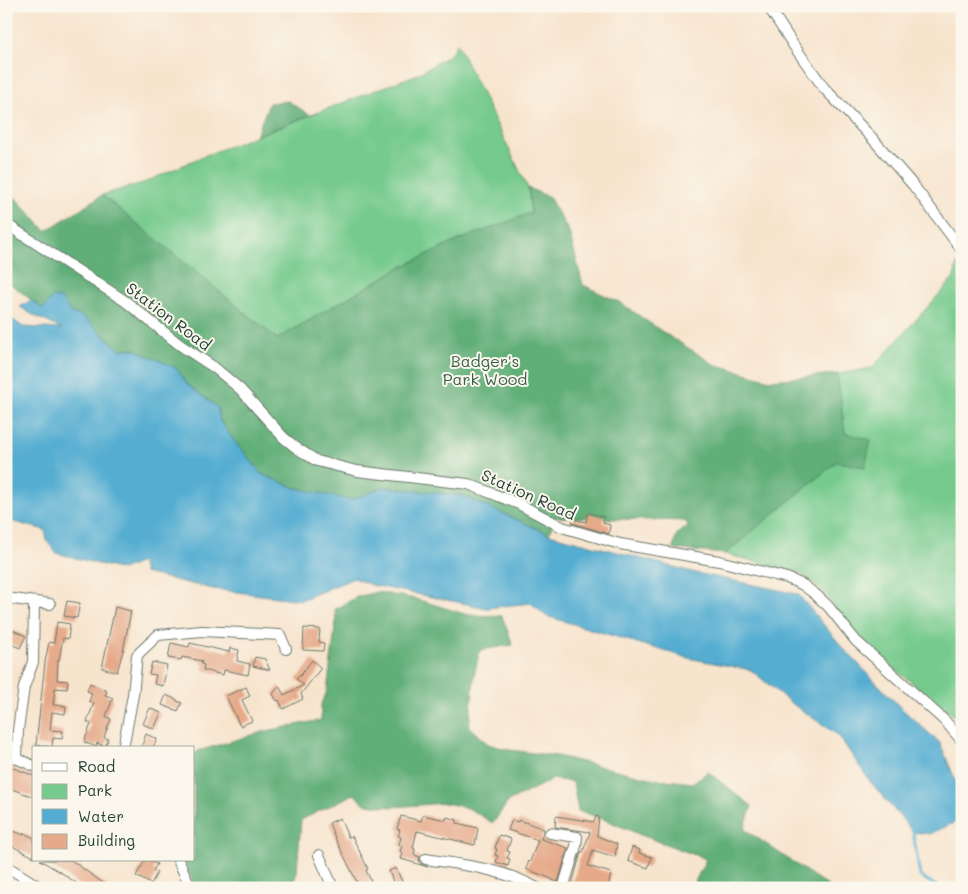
<svg xmlns="http://www.w3.org/2000/svg" width="968" height="894" viewBox="0 0 968 894" font-family="Mali,sans-serif">
  <rect width="100%" height="100%" fill="#fbf7ec"/>
  <filter id="ink" filterUnits="userSpaceOnUse"><feTurbulence type="fractalNoise" baseFrequency=".02" numOctaves="2"/><feDisplacementMap in="SourceGraphic" scale="10" xChannelSelector="R" yChannelSelector="G"/><feConvolveMatrix kernelMatrix="1 2 1 2 8 2 1 2 1" color-interpolation-filters="sRGB"/></filter>
  <filter id="wash" filterUnits="userSpaceOnUse"><feTurbulence type="fractalNoise" baseFrequency=".0096" numOctaves="4" result="noise"/><feDisplacementMap in="SourceGraphic" scale="20" xChannelSelector="R" yChannelSelector="G"/><feGaussianBlur stdDeviation="1.12" result="paint"/><feColorMatrix in="noise" values="0 0 0 0 0 0 0 0 0 0 0 0 0 0 0 0 0 1.4 0 .05"/><feComposite in="paint" operator="in"/></filter>
  <g filter="url(#wash)">
    <rect width="100%" height="100%" fill="#f7e4cd"/>
    <path fill="#76ca8d" stroke="#4a8460" d="M457,43l71,145 3,25 -74,28 -58,27 -122,71 -175,-144 44,-13 55,-25 217,-83 33,-20z
      M957,263l5,7v457l-6,-10 -63,-49 -51,-49 -18,-27 -24,-19 -75,-19 111,-92 9,-29 -8,-59 35,-6 82,-90z"/>
    <path fill="#60ae78" stroke="#407656" d="M288,101l22,14 -54,21 13,-33z
      M6,185l5,8 35,38 56,-36 175,144 122,-71 58,-27 74,-28 -3,-25 21,9 20,35 14,53 38,18 43,30 50,31 56,16 67,-6 8,59 26,7 -6,27 -29,-5 -111,92 -52,-5 4,-15 11,-8 -2,-5 -131,-4 -6,17 -86,-38 -80,-9 -32,13 -55,-12 -33,-13 -28,-33 -15,-21 -3,-14 -29,-22 -12,-17 -42,-19h-15l-37,-33 -11,-3 -28,-4 -35,-27 -2,-2z
      M377,592l39,7 52,16 34,1 11,29 -33,5 -5,21 -6,56 19,17 22,6 47,6 93,22 42,5 16,-11 44,34 -8,23 84,57 -1,2h-135l14,-29 -65,-24 -40,-17 -23,-7 -5,-29 -20,-3 -45,23 -15,21 -25,-15 -22,-5 -54,4 -27,-3 -11,-10 -53,26 -4,52 -5,16h-96l-13,-28h11v-105l4,-4 68,-20 55,-11v-16l6,-13 9,-69 -1,-13 22,-12z"/>
    <path fill="#54add1" stroke="#3a7582" d="M53,297l9,2 9,14 11,3 37,33h15l42,19 12,17 29,22 3,14 15,21 28,33 33,13 55,12 32,-13 80,9 86,38 147,39 102,21 46,55 57,59 39,35 22,53v23l-32,15 -17,-2 -44,-52 -31,-45 -47,-32 -40,-33 -63,-12 -142,-42 -15,-13 -44,5 -116,-23 -17,-7 -53,22 -88,-11 -69,-16 -3,-11 -19,8 -66,-17 -9,-12 -2,-11 -31,-8 -8,-5v-202l17,12 39,2 -29,-14 -13,-8 11,-7 12,9z"/>
    <g fill="none" stroke-linecap="round" stroke-linejoin="round">
      <path stroke="#54add1" stroke-width="3" d="M911,829l2,3 7,44 20,12"/>
    </g>
    <g id="blocks">
      <path fill="#e6aa8a" d="M588,513l16,4 -1,6 7,2 -1,9 -37,-11 1,-4 13,3z
        M67,601l13,2 -3,15 -13,-2z
        M115,607l16,4 -8,40 -6,21 -15,-4z
        M57,622l13,2 -2,15 -5,-1 -4,22h-1l-1,20 11,1 -1,8 -12,-1 -2,17 13,1 -1,8 -13,-2 -2,18 13,1 -1,8 -9,-1 -1,9 -16,-2 9,-83 4,-20 5,1z
        M6,627l20,9 -6,12 -14,-6z
        M304,628l16,1 -1,13 5,1 -1,8 -20,-1z
        M171,643l18,4 1,-4 39,9 1,-4 9,2 -2,11 13,3 -2,11 -24,-5 -1,5 -20,-5 1,-5 -3,-1 1,-3 -20,-4 -1,3 -13,-2z
        M255,657l10,2 5,11 -17,-4z
        M312,660l9,8 -20,26 2,5 -20,10 -4,-9 -2,1 -4,-7 6,-8 5,9 20,-10 -8,-6 5,-4z
        M152,662l15,3 -4,21 -9,-2 2,-9 -7,-1z
        M90,683l17,8 -2,4 8,3 -7,18 5,3 -7,18 4,2 -3,8 -8,-4 -1,4 -12,-5 7,-18 -4,-2 7,-19 -5,-2 3,-8 -5,-2z
        M246,687l4,9 -8,4 10,21 -12,5 -14,-30z
        M166,695l11,5v1l5,2 -4,8 -16,-6z
        M150,708l11,5 -7,16 -11,-5z
        M146,734l11,5 -4,9h-12z
        M6,765l28,11v21l-28,-10z
        M423,815l23,5 1,-3 10,3v3l21,5 -3,17 -58,-14 -4,17 2,1 -1,6 6,2 -1,4 2,3 7,3 -27,-8 2,-6 -3,-1 2,-6 -3,-1 2,-8 -3,-1 2,-6 -3,-1 4,-13 20,5z
        M556,816l38,6 2,-6 3,1 -2,19 20,8 -2,13 -22,-7 -5,16 23,7 -3,15h-37l10,-36h2l7,-20 -35,-5z
        M340,818l8,19h2l2,-1 16,33 -2,1 8,18h-14l-24,-48 -7,-17z
        M512,820l6,2 1,-2 25,9 -3,10 27,9 -10,34 -6,-2v-1l-26,-10 3,-8 1,1 8,-22 -30,-10z
        M6,828l18,7v-2l10,5v19l-28,-14z
        M499,835l12,4 -4,12 3,1 -3,6 3,1 -2,7 -12,-4 2,-6 -3,-1 2,-6 -2,-1z
        M632,847l8,3 -1,3 13,4 -4,11 -20,-7z
        M40,860h31l39,28h-27l-18,-13z
        M145,860h4l8,4 -4,6 4,3 -6,11 -15,-8z
        M396,868l7,16 -8,3 -6,-16z"/>
    </g>
  </g>
  <g filter="url(#ink)">
    <use href="#blocks" fill-opacity="0" stroke="#6b776a" stroke-width="1"/>
    <g fill="none" stroke-linecap="round" stroke-linejoin="round">
      <defs>
        <path id="minor" d="M768,6l26,40 30,42 48,50 41,47 49,65
          M6,224l119,77 55,44 35,23 25,21 44,49 14,11 19,12 40,10 111,13 51,20 43,23 58,17 99,17 68,17 16,7 12,9 13,12 28,35 90,81 16,19
          M6,598l44,6
          M123,748l10,-53 4,-40 21,-20 44,-4 78,4 6,14
          M6,754l28,12
          M17,758l1,-28 6,-43 9,-25 1,-59
          M550,833l27,4 -1,9 -13,42
          M319,855l14,33
          M426,859c38,6 77,10 111,29
          M178,860l13,28
          M6,866l35,22"/>
      </defs>
      <use href="#minor" stroke="#6b776a" stroke-width="12"/>
      <use href="#minor" stroke="#fff" stroke-width="10"/>
    </g>
  </g>
  <g text-anchor="middle" dominant-baseline="central" stroke-width="4" stroke-linejoin="round" paint-order="stroke">
    <g font-size="16" fill="#1f3d34" stroke="#fbf7ec">
      <text transform="translate(169 316) rotate(37)">Station Road</text>
      <text transform="translate(529 494) rotate(24)">Station Road</text>
    </g>
    <g font-size="16" fill="#35604a" stroke="#fbf7ec">
      <text x="485" y="360">Badger's<tspan x="485" dy="18">Park Wood</tspan></text>
    </g>
  </g>
  <rect width="968" height="894" fill="none" stroke="#fbf7ec" stroke-width="25"/>
  <rect x="32" y="746" width="162" height="115" fill="#fbf7ec" stroke="#a3ada2"/>
  <rect x="42" y="763" width="25" height="8" fill="#ffffff" stroke="#a3ada2"/>
  <text x="78" y="772" font-size="15" fill="#1f3d34">Road</text>
  <rect x="42" y="784" width="25" height="15" fill="#76ca8d" stroke="#a3ada2"/>
  <text x="78" y="796" font-size="15" fill="#1f3d34">Park</text>
  <rect x="42" y="809" width="25" height="15" fill="#54add1" stroke="#a3ada2"/>
  <text x="78" y="822" font-size="15" fill="#1f3d34">Water</text>
  <rect x="42" y="834" width="25" height="15" fill="#e6aa8a" stroke="#a3ada2"/>
  <text x="78" y="846" font-size="15" fill="#1f3d34">Building</text>
</svg>
